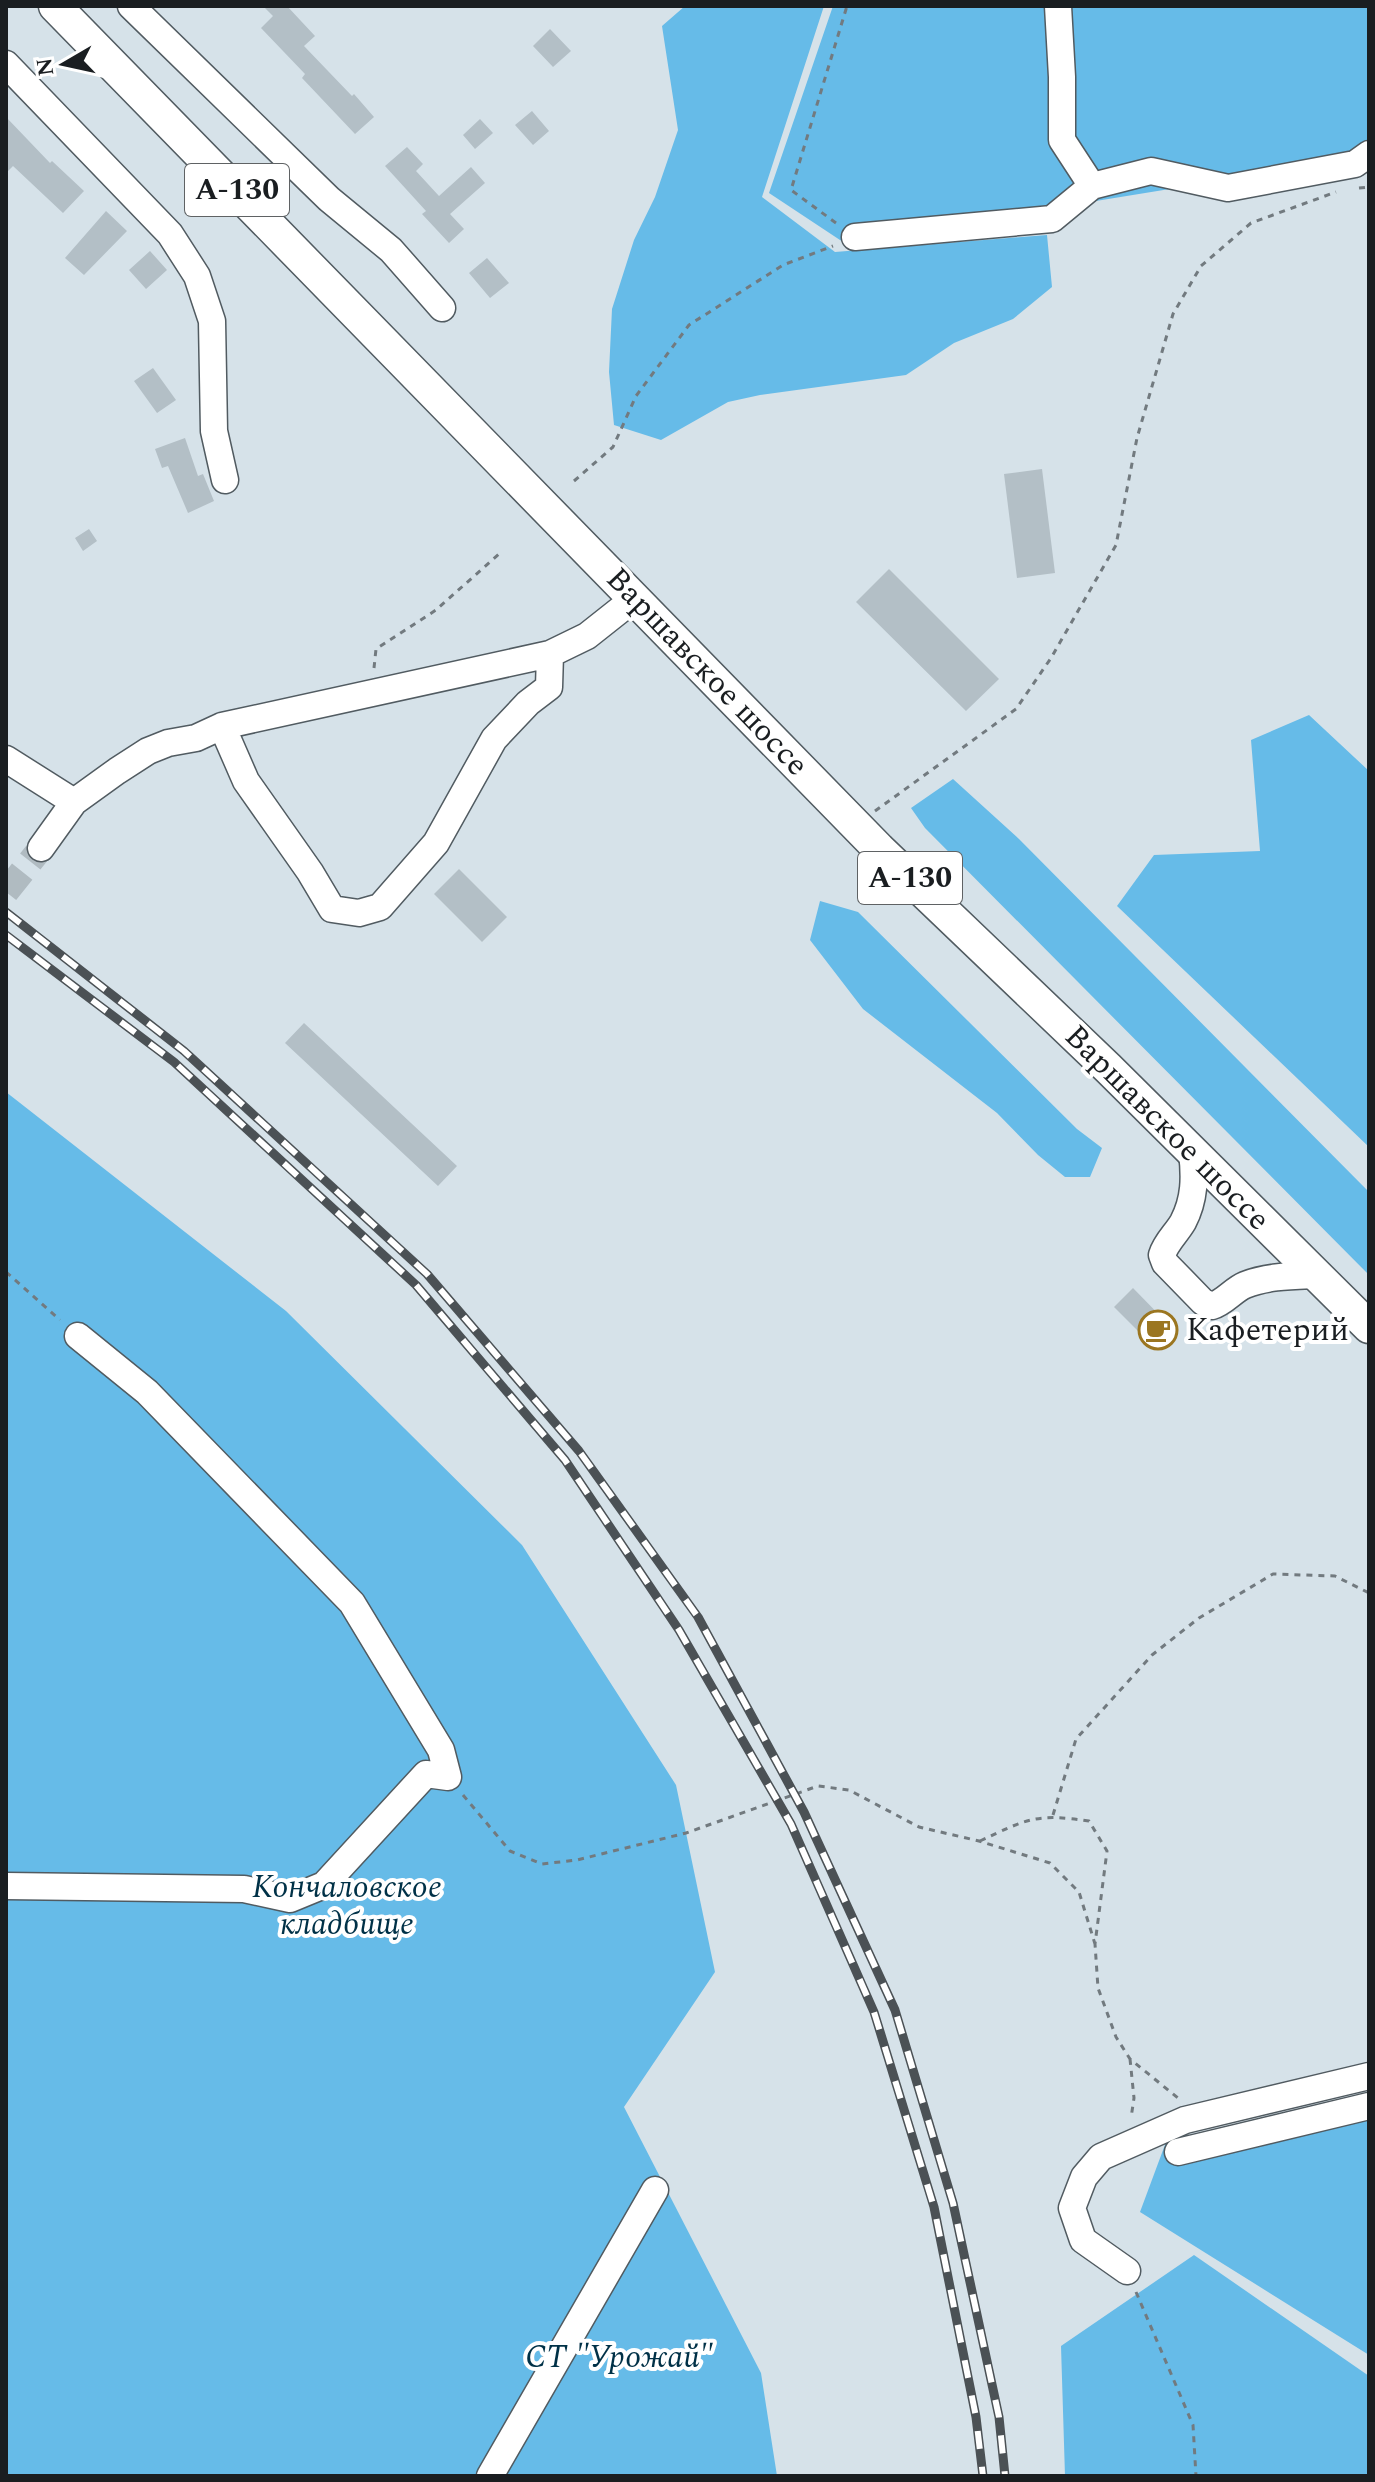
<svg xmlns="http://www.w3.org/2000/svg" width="1375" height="2482" viewBox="0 0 1375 2482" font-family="Spectral,serif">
  <rect width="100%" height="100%" fill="#d6e2e9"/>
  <path fill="#66bbe8" d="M685,6h139l-62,191 73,55 212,-17 5,52 -39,32 -59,24 -48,32 -146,20 -32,7 -67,38 -47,-15 -5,-53 3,-63 22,-69 21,-43 23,-67 -16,-104z
    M833,6h536v146l-187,35 -339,55 -74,-49z
    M1309,715l60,56v376l-252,-241 37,-51 106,-4 -9,-111z
    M953,779l66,60 350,353v83l-444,-447 -14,-20z
    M820,901l38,11 219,217 25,19 -12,29h-25l-27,-22 -41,-42 -134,-104 -53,-69z
    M6,1092l280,219 236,234 154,240 39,187 -91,135 137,266 16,103h-771z
    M1369,2095v260l-229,-143 26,-70z
    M1194,2255l175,121v100h-304l-4,-130z"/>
  <path fill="#b3bfc6" d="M263,6h24l28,30 -11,10 48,50 2,-2 20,23 -19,17 -53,-56 3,-4 -44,-46 12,-12z
    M550,29l21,22 -18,16 -20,-21z
    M532,111l17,20 -16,14 -18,-20z
    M6,117l44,46 2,-2 32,30 -21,22 -50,-47 -7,7z
    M480,119l13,14 -18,16 -12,-14z
    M407,147l16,17 -7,7 23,25 32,-29 14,16 -35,31 14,15 -15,14 -27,-29 4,-3 -41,-45z
    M106,211l21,20 -43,44 -19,-17z
    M150,251l17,19 -21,19 -17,-19z
    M487,258l22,25 -19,15 -21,-25z
    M153,368l23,32 -19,13 -23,-32z
    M185,438l13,38 5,-2 11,27 -26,12 -20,-47 -6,2 -7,-19z
    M1042,469l13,104 -38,5 -13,-104z
    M89,529l8,12 -14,10 -8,-13z
    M889,569l110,110 -33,32 -110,-109z
    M459,869l48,48 -25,25 -48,-48z
    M304,1023l153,143 -19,20 -153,-143z
    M1133,1288l42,43 -19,18 -42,-42z"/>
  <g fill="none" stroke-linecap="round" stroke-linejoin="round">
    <path stroke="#b0bbc1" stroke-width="26" stroke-dasharray="26 13" stroke-linecap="butt" d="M6,892l35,-44"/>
    <defs>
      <path id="minor" d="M131,6l198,193 62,51 51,58
        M1058,6l4,71v63l30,46
        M6,64l164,170 27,42 15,45 2,110 11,49
        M855,237l197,-18 40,-33 59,-15 77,17 127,-24 14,-10
        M222,726l24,55 64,91 22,37 27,4 21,-6 56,-64 58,-104 34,-36 21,-16 1,-33
        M6,759l68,43
        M41,848l33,-46 43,-31 31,-20 20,-8 28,-5 26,-12 328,-72 37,-18 48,-38
        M1192,1152c3,25 3,47 -9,70 -7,12 -17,20 -21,33l3,8 38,39 9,4c13,-4 21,-16 33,-21 22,-9 48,-9 72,-10
        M6,1886l238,3 46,10 34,-14 102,-111 22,3 -7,-27 -89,-147 -205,-211 -69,-56
        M1178,2152l191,-46
        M1127,2271l-44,-31 -11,-32 12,-31 17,-20 84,-37 184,-44
        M490,2476l165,-286"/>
      <path id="major" d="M55,6l824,843 229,219 261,259"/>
    </defs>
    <use href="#minor" stroke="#515b61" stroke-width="29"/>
    <use href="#major" stroke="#515b61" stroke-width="35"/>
    <path stroke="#727a7f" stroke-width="3" stroke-dasharray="6 6" stroke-linecap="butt" d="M1359,188l10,-1
      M836,223l-45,-33 56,-184
      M574,481l39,-34 23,-51 53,-71 94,-60 50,-19
      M374,668l2,-19 60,-39 64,-57
      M875,811l141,-102 35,-51 65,-113 21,-107 36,-124 28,-48 50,-43 85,-31
      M6,1272l54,48
      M463,1795l47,56 32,13 35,-4 109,-27 132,-47 31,4 70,37 60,14 71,22 29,29 16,52
      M1053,1815l23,-76 76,-84 47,-37 74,-44 62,2 34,17
      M980,1841c47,-22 56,-28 109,-20l18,30 -12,93 3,44 18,49 14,22 48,39
      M1130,2059l4,39 -3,20
      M1136,2292l57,133 3,51"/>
    <use href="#minor" stroke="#fff" stroke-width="26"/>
    <use href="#major" stroke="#fff" stroke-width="32"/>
    <defs>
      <path id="rail" d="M6,912l178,139 243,223 152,177 119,166 106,195 91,198 58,193 46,214 6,59
        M6,935l168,127 242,223 149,175 114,170 112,194 83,188 60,195 42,210 7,59"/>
    </defs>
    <use href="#rail" stroke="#4b5155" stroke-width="9"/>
    <use href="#rail" stroke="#fff" stroke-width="6" stroke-dasharray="18" stroke-linecap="butt"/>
  </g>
  <defs>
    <symbol id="cafe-ring" viewBox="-11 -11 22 22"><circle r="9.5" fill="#fff" stroke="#9b7621" stroke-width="1.5"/><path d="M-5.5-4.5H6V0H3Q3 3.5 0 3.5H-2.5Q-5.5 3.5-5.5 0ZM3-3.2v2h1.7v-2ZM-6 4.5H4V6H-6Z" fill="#9b7621"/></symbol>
  </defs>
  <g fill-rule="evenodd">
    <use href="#cafe-ring" x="1136" y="1308" width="44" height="44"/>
  </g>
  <g text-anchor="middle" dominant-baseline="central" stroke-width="8" stroke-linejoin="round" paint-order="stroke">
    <g fill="#fff" stroke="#5f6264" stroke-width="2">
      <rect x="185" y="164" width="104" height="52" rx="6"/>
      <rect x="858" y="852" width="104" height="52" rx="6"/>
    </g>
    <g font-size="30" font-weight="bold" fill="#1a1e21">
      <text x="237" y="190">А-130</text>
      <text x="910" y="878">А-130</text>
    </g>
    <g font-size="32" fill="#1a1e21" stroke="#fff">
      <text transform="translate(707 672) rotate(46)">Варшавское шоссе</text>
      <text transform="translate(1167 1128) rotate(45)">Варшавское шоссе</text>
    </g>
    <g font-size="32" fill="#1a1e21" stroke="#fff" text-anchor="start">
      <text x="1186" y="1330">Кафетерий</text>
    </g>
    <g font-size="32" font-style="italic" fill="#003147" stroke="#fff">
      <text x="347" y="1887">Кончаловское<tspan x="347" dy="37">кладбище</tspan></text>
      <text x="619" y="2357">СТ "Урожай"</text>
    </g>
  </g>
  <rect width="1375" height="2482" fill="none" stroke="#1a1e21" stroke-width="16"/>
  <g transform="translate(64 64) rotate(261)" stroke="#ffffff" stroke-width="6" paint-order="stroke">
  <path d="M0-6L14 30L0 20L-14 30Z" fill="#1a1e21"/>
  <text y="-12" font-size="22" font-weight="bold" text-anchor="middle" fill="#1a1e21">N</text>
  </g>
</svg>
